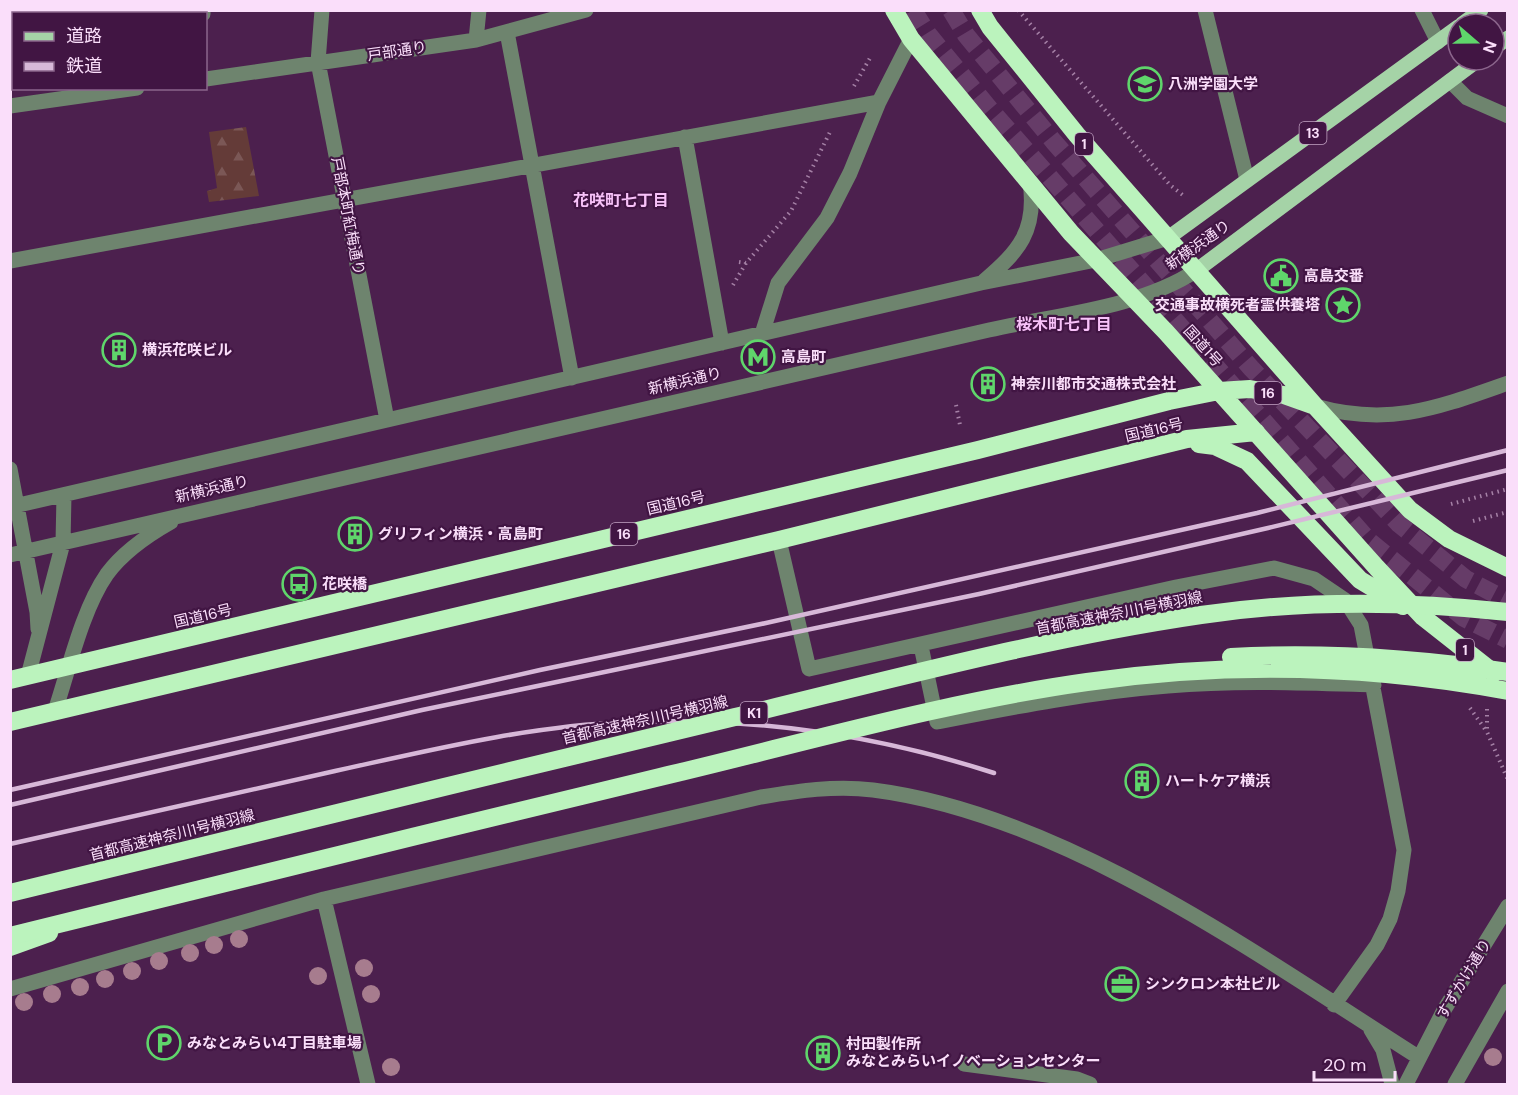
<svg xmlns="http://www.w3.org/2000/svg" width="1518" height="1095" viewBox="0 0 1518 1095" font-family="'DM Sans','Noto Sans JP',sans-serif">
  <defs>
    <pattern id="forest-firs" width="22" height="20" patternUnits="userSpaceOnUse" patternTransform="scale(1.5)"><rect width="22" height="20" fill="#643b38"/><path d="M5 1l3.5 6h-7zM16 11l3.5 6h-7z" fill="#7b5756"/></pattern>
  </defs>
  <rect width="100%" height="100%" fill="#4c204e"/>
  <path fill="url(#forest-firs)" d="M246,127l13,69 -50,6 -2,-11 10,-3 -8,-56z"/>
  <path fill="#4c204e" d="M1458,10l49,1 1,63 -4,3 -12,-17 2,-36h-27z"/>
  <g fill="none" stroke-linecap="round" stroke-linejoin="round">
    <path stroke="#663c68" stroke-width="18" stroke-dasharray="18 9" stroke-linecap="butt" d="M913,10l15,24 60,73 381,434 95,77 44,22
      M951,10l15,25 88,107 197,226 148,156 67,55 42,22"/>
    <path stroke="#a581a6" stroke-width="4" stroke-dasharray="1.5 4.5" stroke-linecap="butt" d="M1018,10l152,175 14,11
      M854,86l16,-28
      M739,262l7,1
      M733,285l13,-22 45,-52 39,-79
      M956,405l4,20
      M1451,504l57,-15
      M1473,521l35,-9
      M1470,708l17,24"/>
    <path stroke="#6e846e" stroke-width="15" d="M53,10v4
      M203,10v4
      M322,10l-4,52 69,358
      M1205,10l42,170
      M1422,10l16,32
      M507,32l65,346
      M476,40l3,-30
      M206,79l270,-39 110,-30
      M1450,81l17,17 41,18
      M10,106l127,-18
      M685,137l37,206
      M10,261l869,-159
      M984,281c35,-30 53,-50 46,-99
      M762,334l16,-51 49,-65 23,-45 29,-71 32,-63
      M1315,406c74,21 122,2 193,-23
      M10,469l27,143 1,17
      M10,507l971,-224 115,-23 72,-22
      M779,540l30,129 367,-82 98,-19 40,11 31,21 16,25 43,225 -6,41 -8,28 -13,26 -43,60
      M10,555l979,-225c66,-15 151,-22 208,-60
      M921,646l16,76c77,-15 153,-30 231,-36 68,-6 137,-3 206,-1
      M28,676l35,-133 1,-48
      M55,711c14,-42 27,-101 52,-137 17,-23 41,-39 64,-52
      M324,899l44,185
      M10,989l314,-90 437,-102c37,-6 74,-12 112,-7 190,24 386,166 545,267
      M1371,1030l12,20 9,34
      M964,1064l113,15 13,5
      M1406,1084l38,-74 64,-104
      M1455,1084l53,-93"/>
    <path stroke="#a5d3a7" stroke-width="15" d="M1462,24l19,-14
      M1494,48l14,-10
      M1168,238l290,-211
      M1197,270l281,-210"/>
    <path stroke="#bbf3bd" stroke-width="18" d="M894,10l17,29 160,194 95,99 211,236 46,49 71,56
      M980,10l10,17 87,108 238,271 95,104 39,29 59,29
      M1199,444l16,2 32,15 113,119 43,26
      M10,680l968,-230 191,-49 50,-10 31,-2 34,6 31,11
      M10,722l769,-182 408,-101 69,-7
      M10,947l39,-14"/>
    <path stroke="#d7b8d8" stroke-width="4.5" d="M10,790l530,-120 226,-47 491,-110 251,-63
      M10,805l412,-95 557,-116 289,-66 240,-58
      M10,844c108,-24 216,-49 325,-73 96,-21 193,-45 292,-49 124,-5 249,13 367,51"/>
    <path stroke="#a581a6" stroke-width="4" stroke-dasharray="1.5 4.5" stroke-linecap="butt" d="M1487,709v23l21,48"/>
    <path stroke="#bbf3bd" stroke-width="18" d="M1231,657c94,-5 184,1 277,15
      M10,893c242,-60 483,-118 725,-176 154,-37 309,-79 466,-102 101,-15 205,-14 307,-3
      M10,936c217,-54 433,-107 650,-159 140,-33 284,-75 427,-95 139,-20 282,-17 421,9"/>
  </g>
  <g fill="#a77c8e">
    <circle cx="239" cy="939" r="9"/>
    <circle cx="214" cy="945" r="9"/>
    <circle cx="190" cy="953" r="9"/>
    <circle cx="159" cy="961" r="9"/>
    <circle cx="364" cy="968" r="9"/>
    <circle cx="132" cy="971" r="9"/>
    <circle cx="318" cy="976" r="9"/>
    <circle cx="105" cy="979" r="9"/>
    <circle cx="80" cy="987" r="9"/>
    <circle cx="52" cy="994" r="9"/>
    <circle cx="371" cy="994" r="9"/>
    <circle cx="24" cy="1002" r="9"/>
    <circle cx="1493" cy="1057" r="9"/>
    <circle cx="391" cy="1067" r="9"/>
  </g>
  <defs>
    <symbol id="university-ring" viewBox="-11 -11 22 22"><circle r="9.5" fill="#411543" stroke="#5fd56b" stroke-width="1.5"/><path d="M0-5L7-2L0 1L-7-2ZM-4 1L0 2.5L4 1V4Q0 6-4 4Z" fill="#5fd56b"/></symbol>
    <symbol id="civic-ring" viewBox="-11 -11 22 22"><circle r="9.5" fill="#411543" stroke="#5fd56b" stroke-width="1.5"/><path d="M-.6-6.5H3V-4.5H.6V-3L4-1V1h2V6H-6V1h2V-1L-.6-3ZM-1.2 2.5V6h2.4V2.5Z" fill="#5fd56b"/></symbol>
    <symbol id="sight-ring" viewBox="-11 -11 22 22"><circle r="9.5" fill="#411543" stroke="#5fd56b" stroke-width="1.5"/><path d="M0-6L1.8-2.2L6-1.7L2.9 1.2L3.7 5.4L0 3.3L-3.7 5.4L-2.9 1.2L-6-1.7L-1.8-2.2Z" fill="#5fd56b"/></symbol>
    <symbol id="building-ring" viewBox="-11 -11 22 22"><circle r="9.5" fill="#411543" stroke="#5fd56b" stroke-width="1.5"/><path d="M-4-6H4V6H1V3H-1V6H-4ZM-2.5-4.3h1.7v1.8h-1.7ZM.8-4.3h1.7v1.8H.8ZM-2.5-1h1.7V.8h-1.7ZM.8-1h1.7V.8H.8Z" fill="#5fd56b"/></symbol>
    <symbol id="metro-ring" viewBox="-11 -11 22 22"><circle r="9.5" fill="#411543" stroke="#5fd56b" stroke-width="1.5"/><path d="M-5.5 5V-5H-3L0 0L3-5H5.5V5H3V-.5L0 4L-3-.5V5Z" fill="#5fd56b"/></symbol>
    <symbol id="bus-ring" viewBox="-11 -11 22 22"><circle r="9.5" fill="#411543" stroke="#5fd56b" stroke-width="1.5"/><path d="M-5-6H5V4H4V6H2V4H-2V6H-4V4H-5ZM-3.5-4V0h7V-4ZM-3.5 1.2v1.5H-2V1.2ZM2 1.2v1.5H3.5V1.2Z" fill="#5fd56b"/></symbol>
    <symbol id="office-ring" viewBox="-11 -11 22 22"><circle r="9.5" fill="#411543" stroke="#5fd56b" stroke-width="1.5"/><path d="M-6-3h4V-5.5h4V-3h4V5H-6ZM-1-4.5V-3h2v-1.5ZM-6 0V1H6V0Z" fill="#5fd56b"/></symbol>
    <symbol id="parking-ring" viewBox="-11 -11 22 22"><circle r="9.5" fill="#411543" stroke="#5fd56b" stroke-width="1.5"/><path d="M-3.5-5.5H1a3.5 3.5 0 0 1 0 7H-1V5.5H-3.5ZM-1-3.4V-.6H.8a1.4 1.4 0 0 0 0-2.8Z" fill="#5fd56b"/></symbol>
  </defs>
  <g fill-rule="evenodd">
    <use href="#university-ring" x="1126" y="65" width="38" height="38"/>
    <use href="#civic-ring" x="1262" y="257" width="38" height="38"/>
    <use href="#sight-ring" x="1324" y="286" width="38" height="38"/>
    <use href="#building-ring" x="100" y="331" width="38" height="38"/>
    <use href="#metro-ring" x="739" y="338" width="38" height="38"/>
    <use href="#building-ring" x="969" y="365" width="38" height="38"/>
    <use href="#building-ring" x="336" y="515" width="38" height="38"/>
    <use href="#bus-ring" x="280" y="565" width="38" height="38"/>
    <use href="#building-ring" x="1123" y="762" width="38" height="38"/>
    <use href="#office-ring" x="1103" y="965" width="38" height="38"/>
    <use href="#parking-ring" x="145" y="1024" width="38" height="38"/>
    <use href="#building-ring" x="804" y="1034" width="38" height="38"/>
  </g>
  <g text-anchor="middle" dominant-baseline="central" stroke-width="4.5" stroke-linejoin="round" paint-order="stroke">
    <g fill="#411543" stroke="#c2a2c3" stroke-width="1.5">
      <rect x="1299.5" y="122" width="27" height="22" rx="4.5"/>
      <rect x="1075" y="133" width="18" height="22" rx="4.5"/>
      <rect x="1254.5" y="382" width="27" height="22" rx="4.5"/>
      <rect x="610.5" y="523" width="27" height="22" rx="4.5"/>
      <rect x="1456" y="639" width="18" height="22" rx="4.5"/>
      <rect x="740.5" y="702" width="27" height="22" rx="4.5"/>
    </g>
    <g font-size="14" font-weight="bold" fill="#fadefa">
      <text x="1313" y="133">13</text>
      <text x="1084" y="144">1</text>
      <text x="1268" y="393">16</text>
      <text x="624" y="534">16</text>
      <text x="1465" y="650">1</text>
      <text x="754" y="713">K1</text>
    </g>
    <g font-size="15" fill="#fadefa" stroke="#411543">
      <text transform="translate(397 51) rotate(-8)">戸部通り</text>
      <text transform="translate(348 216) rotate(79)">戸部本町紅梅通り</text>
      <text transform="translate(1198 245) rotate(-35)">新横浜通り</text>
      <text transform="translate(1203 346) rotate(48)">国道1号</text>
      <text transform="translate(685 381) rotate(-13)">新横浜通り</text>
      <text transform="translate(1154 430) rotate(-13)">国道16号</text>
      <text transform="translate(212 489) rotate(-13)">新横浜通り</text>
      <text transform="translate(676 503) rotate(-13)">国道16号</text>
      <text transform="translate(1119 613) rotate(-11)">首都高速神奈川1号横羽線</text>
      <text transform="translate(203 616) rotate(-13)">国道16号</text>
      <text transform="translate(645 720) rotate(-13)">首都高速神奈川1号横羽線</text>
      <text transform="translate(172 835) rotate(-14)">首都高速神奈川1号横羽線</text>
      <text transform="translate(1464 979) rotate(-59)">すずかけ通り</text>
    </g>
    <g font-size="15" font-weight="bold" fill="#fadefa" stroke="#411543" text-anchor="start">
      <text x="1168" y="84">八洲学園大学</text>
      <text x="1304" y="276">高島交番</text>
      <text x="1320" y="305" text-anchor="end">交通事故横死者霊供養塔</text>
      <text x="142" y="350">横浜花咲ビル</text>
      <text x="781" y="357">高島町</text>
      <text x="1011" y="384">神奈川都市交通株式会社</text>
      <text x="378" y="534">グリフィン横浜・高島町</text>
      <text x="322" y="584">花咲橋</text>
      <text x="1165" y="781">ハートケア横浜</text>
      <text x="1145" y="984">シンクロン本社ビル</text>
      <text x="187" y="1043">みなとみらい4丁目駐車場</text>
      <text x="846" y="1044">村田製作所<tspan x="846" dy="17">みなとみらいイノベーションセンター</tspan></text>
    </g>
    <g font-size="16" font-weight="bold" fill="#f8c2f9" stroke="#411543">
      <text x="621" y="200">花咲町七丁目</text>
      <text x="1064" y="324">桜木町七丁目</text>
    </g>
  </g>
  <rect width="1518" height="1095" fill="none" stroke="#fadefa" stroke-width="24"/>
  <rect x="12" y="12" width="195" height="78" fill="#411543" stroke="#8b658c" stroke-width="1.5"/>
  <rect x="24" y="32" width="30" height="9" fill="#a5d3a7" stroke="#8b658c" stroke-width="1.5"/>
  <text x="66" y="42" font-size="18" fill="#fadefa">道路</text>
  <rect x="24" y="62" width="30" height="9" fill="#d7b8d8" stroke="#8b658c" stroke-width="1.5"/>
  <text x="66" y="72" font-size="18" fill="#fadefa">鉄道</text>
  <g transform="translate(1476 42) rotate(110)"><circle r="28" fill="#411543" stroke="#8b658c" stroke-width="1.5"/>
  <path d="M0-4.5L10 22L0 15L-10 22Z" fill="#5fd56b"/>
  <text y="-9" font-size="16" font-weight="bold" text-anchor="middle" fill="#fadefa">N</text>
  </g>
  <path d="M1314 1071v9h81v-9" fill="none" stroke="#fadefa" stroke-width="3"/>
  <text x="1323" y="1071" font-size="18" fill="#fadefa" stroke="#411543" stroke-width="4.5" paint-order="stroke">20 m</text>
</svg>
